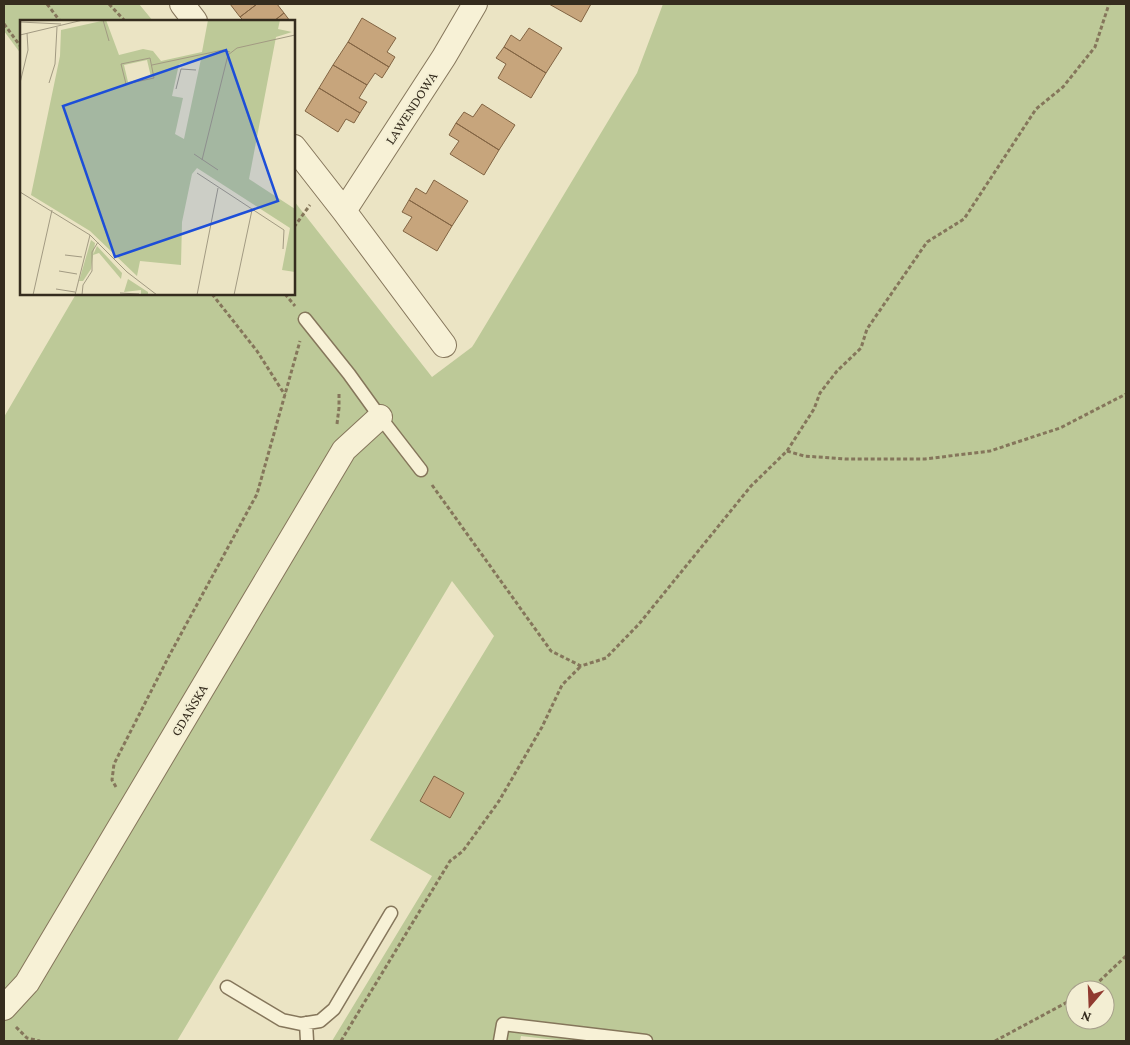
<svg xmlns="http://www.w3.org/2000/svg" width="1130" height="1045" viewBox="0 0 1130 1045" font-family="'Crimson Pro',serif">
  <rect width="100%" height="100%" fill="#ebe4c4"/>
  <path fill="#bdc998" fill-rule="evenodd" d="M4,4h135l14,17h-132v33l-17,-23z
    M663,4h463v1037h-561l-44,-5 -1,5h-188l100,-165 -62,-36 124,-204 -42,-55 -275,460h-173v-624l72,-123h218v-93l138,176 40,-30 2,-3 163,-271zM1075,990h30v30h-30z"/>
  <path fill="#c7a57c" stroke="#826443" d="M230,4h27l-17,13z
    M257,4h20l7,9 -10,8h-30l-4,-4z
    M549,4h42l-10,18z
    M284,13l6,8h-16z
    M362,18l34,20 -9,14 8,5 -6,10 -41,-25z
    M529,28l33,20 -16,25 -42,-26 7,-12 9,6z
    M348,42l41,25 -7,11 -7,-5 -8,12 -34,-20z
    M504,47l42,26 -15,25 -33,-20 8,-14 -10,-6z
    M333,65l34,20 -8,13 8,4 -7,11 -41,-25z
    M319,88l41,25 -6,10 -8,-4 -8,13 -33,-21z
    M482,104l33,21 -16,25 -43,-27 8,-11 9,5z
    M456,123l43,27 -15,25 -34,-21 9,-13 -10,-6z
    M434,180l34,21 -16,25 -43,-26 7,-12 10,6z
    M409,200l43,26 -15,25 -34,-20 9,-14 -10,-5z
    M434,776l30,17 -14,25 -30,-17z"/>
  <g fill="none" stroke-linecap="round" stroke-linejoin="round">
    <defs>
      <path id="lane" d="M305,319l44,55 31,43 41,53
        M227,987l55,33 19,4 19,-3 14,-12 57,-96
        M306,1023l1,18
        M500,1041l3,-17 143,17"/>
      <path id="street" d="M182,4l13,17
        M294,147l50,64 100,134
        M344,211l100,-154 31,-53
        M4,1008l23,-25 317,-533 36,-33"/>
    </defs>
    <use href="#lane" stroke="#85765b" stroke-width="15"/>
    <use href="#street" stroke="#85765b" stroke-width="26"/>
    <path stroke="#85765b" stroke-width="3" stroke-dasharray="4 2.5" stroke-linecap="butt" d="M47,4l13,17
      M109,4l16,17
      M4,24l17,23
      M294,227l16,-22
      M212,294l45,57 28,44
      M285,294l10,12
      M337,424l2,-16v-15
      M787,451l17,5 41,3h80l65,-8 70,-23 66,-34
      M432,485l119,166 30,15 25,-8 33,-34 112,-138 36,-35 27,-42 6,-16 17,-22 24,-23 6,-19 60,-87 37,-23 72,-110 27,-22 32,-40 14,-43
      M116,787l-4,-7 2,-16 55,-108 88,-162 43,-153
      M1090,990l36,-34
      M16,1027l11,11 13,3
      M341,1041l109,-180 13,-10 36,-50 43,-74 20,-42 19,-19
      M995,1041l80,-43"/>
    <use href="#lane" stroke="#f7f1d6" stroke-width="12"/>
    <use href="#street" stroke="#f7f1d6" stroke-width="24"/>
  </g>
  <g text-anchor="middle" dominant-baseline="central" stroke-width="4" stroke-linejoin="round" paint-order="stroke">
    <g font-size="14" fill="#352c1e" stroke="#f3eed3">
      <text transform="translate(411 108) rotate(-57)">LAWENDOWA</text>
      <text transform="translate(189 710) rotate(-59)">GDAŃSKA</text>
    </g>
  </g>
  <g transform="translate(20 20)">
    <rect width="275" height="275" fill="#ebe4c4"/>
    <path d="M86,0l13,35 24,-6 10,2 8,10 41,-9 6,-32h72l-2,9 14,3 -16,5 -27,142 46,30v63l-13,-2 8,-42 -93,-60 -5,6 -10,48 -1,43 -41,-4 -3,15 -47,-45 -59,-36 29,-139 1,-26zM181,39l-17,80 -9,-5 8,-36 -11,-2 7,-32zM127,40l4,17 -23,5 -4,-17zM71,220l4,3 -4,26 -8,12h-4zM77,226l25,27 -1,6 -22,-26 -6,2zM108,259l20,13v3h-7v-5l-17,2z" fill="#bdc998" fill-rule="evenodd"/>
    <path fill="none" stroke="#a29a82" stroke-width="1" d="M83,0l6,21M0,2l41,2M0,15l63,-15M130,38l4,20 -28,6 -5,-20zM132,45l71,-15 7,2M0,63l8,-33 -1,-17M29,63l6,-19 2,-37M156,69l5,-20 15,1M174,134l24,16M182,140l26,-105 9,-7 58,-13M177,153l87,57 -1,19M0,172l70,43 37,37 30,23M45,235l17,2M39,251l18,3M36,269l19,3M100,273l19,1M13,275l19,-85M55,275l15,-60M62,275l1,-10 9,-14v-19l6,-10M177,275l21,-107M214,275l18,-85"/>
    <path fill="#1d4ed8" fill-opacity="0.15" stroke="#1d4ed8" stroke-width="2.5" d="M206,30l52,151 -163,56 -52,-151z"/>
    <rect width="275" height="275" fill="none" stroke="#352c1e" stroke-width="2.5"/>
  </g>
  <rect width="1130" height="1045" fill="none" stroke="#352c1e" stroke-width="10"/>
  <g transform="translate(1090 1005) rotate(199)"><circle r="24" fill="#f3eed3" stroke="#a7a08b"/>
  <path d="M0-4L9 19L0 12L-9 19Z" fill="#903a2f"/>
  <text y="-8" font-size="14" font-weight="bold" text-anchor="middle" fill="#352c1e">N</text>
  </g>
</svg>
